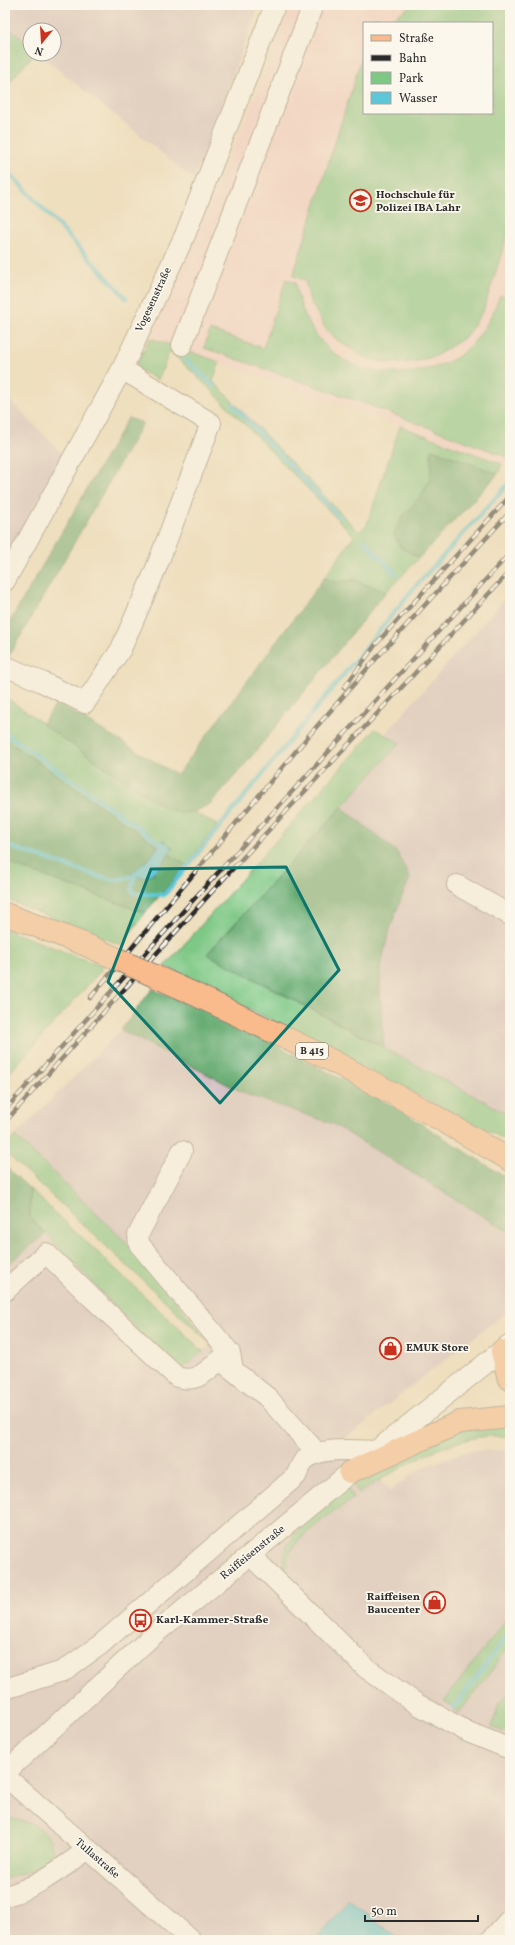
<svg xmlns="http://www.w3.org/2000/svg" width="515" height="1945" viewBox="0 0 515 1945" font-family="Vollkorn,serif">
  <rect width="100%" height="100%" fill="#fbf7ec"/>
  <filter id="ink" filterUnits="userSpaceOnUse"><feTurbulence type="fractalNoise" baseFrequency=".025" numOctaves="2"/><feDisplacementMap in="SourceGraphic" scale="8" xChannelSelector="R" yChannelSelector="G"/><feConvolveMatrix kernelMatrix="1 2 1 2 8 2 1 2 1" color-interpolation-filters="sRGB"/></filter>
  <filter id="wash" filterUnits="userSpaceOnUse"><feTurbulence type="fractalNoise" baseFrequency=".012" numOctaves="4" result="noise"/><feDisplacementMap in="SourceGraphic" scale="16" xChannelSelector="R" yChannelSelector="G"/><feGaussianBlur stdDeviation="0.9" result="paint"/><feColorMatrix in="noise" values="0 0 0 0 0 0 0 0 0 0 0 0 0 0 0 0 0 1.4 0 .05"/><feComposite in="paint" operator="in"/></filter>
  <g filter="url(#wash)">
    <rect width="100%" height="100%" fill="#eedfbe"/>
    <path fill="#f7d0cd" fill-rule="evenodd" d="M289,5h221v462l-110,-41 -250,-88 24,-49 97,-230zM364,23h128v90h-128z"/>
    <path fill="#d2bec3" d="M5,5h254l-65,174 -155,-125h15v-24h-24v16l-25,-22z
      M5,395l58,59 -58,105z
      M510,593v522l-303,-161 193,-211 -15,-9z
      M121,1030l127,65 85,29 177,109v76l-167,131 47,51 29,-22 47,-18 44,-1v165l-66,86 15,12 51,-67v294h-505v-673l40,-33 126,131 12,4 31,-27 -84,-96 -115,-110z"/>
    <path fill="#7dc885" stroke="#547a58" d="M412,5h87l11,6v216l-26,82 -10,16 -10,13 -28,18 -18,5 -18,2 -17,-1 -18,-4 -28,-18 -12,-12 -15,-27 -5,-21 -12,-4 71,-226v63h128v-90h-119l2,-6 14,4z
      M5,24l25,22v8h4l-29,33z
      M286,279l9,3c10,60 53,98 116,90 15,-2 33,-6 46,-15 22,-15 34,-38 43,-62l10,4v159l-155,-58 -151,-52 6,-18 53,18z
      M150,338l70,24 -7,19 146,151 8,-8 33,-98 102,38 -4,10 -66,-25c-2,9 0,14 -1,22 -3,19 -17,35 -30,48l-1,28 19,11 -33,34 -31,-12 -19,2 -12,-4 30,-42 -144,-147 -40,-38 -12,29 -23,-12z
      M5,697l160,111 17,5 12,-1 23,13 -31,40 -17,-11 4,-6 -11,-8 -4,6 -153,-107z
      M375,729l25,14 -193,211 303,161v27l-345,-176z
      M5,862l140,51 -24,32 -116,-46z
      M5,929l99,38 -99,111z
      M15,1136l115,110 81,98 -206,-192v-5z
      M30,1189l173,162 -20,18 -12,-4 -141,-148z
      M510,1424v13c-51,-8 -109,30 -151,56l-6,-9 26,-18 81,-36z
      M347,1488l7,10c-19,14 -69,43 -67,68l-3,2 -2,-2 4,-19 19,-26z
      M510,1615v31l-51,67 -15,-12z
      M510,1692v42l-18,-7 7,-23z
      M9,1818c18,4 41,8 43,31 1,4 -3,11 -4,15l-43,15v-60z"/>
    <path fill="#66ac72" stroke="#486c4e" d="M128,418l15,5 -138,240v-33z
      M432,449l66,25 -79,84 -19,-11 -6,-12c2,-5 4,-12 8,-17 9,-12 20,-21 26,-35 5,-12 1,-23 4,-34z
      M324,578l12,4 19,-2 31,12 -144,176 -32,36 -16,8 -12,1 -17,-5 -123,-84 15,-21 120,72z
      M5,739l153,107 -8,12 -18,15h22l15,-19 17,11 -41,48 -140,-51z
      M342,807l55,45 13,26c-15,34 -30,73 -30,111 0,20 3,39 4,58l-177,-93z
      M152,989l70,28 175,91 113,72v53l-177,-109 -85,-29 -127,-65z
      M5,1166l25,23v28l15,17 -40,33z"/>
    <path fill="#5dc7d8" stroke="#447982" d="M163,840l10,8c-9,12 -24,40 -42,25l19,-15z
      M349,1899l51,41h-84z"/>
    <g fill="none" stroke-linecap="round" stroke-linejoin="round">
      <path stroke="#5dc7d8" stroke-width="4.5" d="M5,168l121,130
        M186,360l28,26
        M233,405l107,113
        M363,540l33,34
        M5,733l155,110
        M5,845l92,31 18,4 20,-4 -4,14 4,3 29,2 250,-307 96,-106
        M454,1707l56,-75"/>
    </g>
  </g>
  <g filter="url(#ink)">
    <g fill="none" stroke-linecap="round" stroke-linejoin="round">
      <defs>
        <path id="minor" d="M182,345l131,-340
          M5,581l117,-212 63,-134 90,-230
          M5,666l37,16 43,21 36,-54 34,-78 56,-148 -89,-54
          M457,885l53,30
          M182,1151l-44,84 1,9 91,109 3,16
          M5,1291l41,-38 45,44 86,80c21,6 28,-5 43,-17l47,37 51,57
          M251,1556l115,112 51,36 51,28 42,17
          M5,1689l58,-18 37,-26 196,-169c2,-4 4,-10 7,-14 13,-16 54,-12 73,-11
          M5,1773l146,-136 225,-186 134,-107
          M5,1776l186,164
          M5,1896c30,-7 57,-28 82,-46
          M491,1940l19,-21"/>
        <path id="major" d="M5,914l79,30
          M190,992l135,65 106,57 79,46
          M502,1351l6,24 2,4
          M350,1472l110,-50 50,-5"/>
      </defs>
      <use href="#minor" stroke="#8c8574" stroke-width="22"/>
      <use href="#major" stroke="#8c8574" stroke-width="24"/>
      <use href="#minor" stroke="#fff" stroke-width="20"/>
      <use href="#major" stroke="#fabb8c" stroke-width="22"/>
      <defs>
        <path id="rail" d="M344,688l32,-44 134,-148
          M90,998l221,-265 70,-80 129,-141
          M5,1110l189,-211 316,-346
          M5,1122l221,-246 284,-305"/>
      </defs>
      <use href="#rail" stroke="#2b2b2b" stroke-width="4.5"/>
      <use href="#rail" stroke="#fbf7ec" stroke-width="3" stroke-dasharray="9" stroke-linecap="butt"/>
      <defs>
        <path id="major-bridge" d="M84,944l106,48"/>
      </defs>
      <use href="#major-bridge" stroke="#8c8574" stroke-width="24" stroke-linecap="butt"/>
      <use href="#major-bridge" stroke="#fabb8c" stroke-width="22"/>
    </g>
  </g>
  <path d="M0 0H515V1945H0ZM286,867l53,103 -119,133 -112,-121 43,-113z" fill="#eedfbe" fill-opacity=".55" fill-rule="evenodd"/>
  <path fill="none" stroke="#0f766e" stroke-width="3" stroke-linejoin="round" d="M286,867l53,103 -119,133 -112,-121 43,-113z"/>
  <defs>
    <symbol id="university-ring" viewBox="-11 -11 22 22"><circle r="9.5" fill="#fbf7ec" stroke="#c8321e" stroke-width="1.5"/><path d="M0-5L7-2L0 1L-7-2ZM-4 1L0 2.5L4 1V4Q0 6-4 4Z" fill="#c8321e"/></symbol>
    <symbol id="shop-ring" viewBox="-11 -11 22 22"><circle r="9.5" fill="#fbf7ec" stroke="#c8321e" stroke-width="1.5"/><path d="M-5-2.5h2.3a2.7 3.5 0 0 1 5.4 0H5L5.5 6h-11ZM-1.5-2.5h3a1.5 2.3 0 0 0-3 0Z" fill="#c8321e"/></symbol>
    <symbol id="bus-ring" viewBox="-11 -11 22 22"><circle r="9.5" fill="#fbf7ec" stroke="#c8321e" stroke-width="1.5"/><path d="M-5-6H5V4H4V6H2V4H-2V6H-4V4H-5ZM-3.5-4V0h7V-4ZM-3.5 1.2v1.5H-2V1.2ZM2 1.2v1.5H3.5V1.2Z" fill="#c8321e"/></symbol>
  </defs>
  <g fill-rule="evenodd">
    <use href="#university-ring" x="348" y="188" width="25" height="25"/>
    <use href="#shop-ring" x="378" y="1336" width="25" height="25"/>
    <use href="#shop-ring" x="422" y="1590" width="25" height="25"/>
    <use href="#bus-ring" x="128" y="1608" width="25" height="25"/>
  </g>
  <g text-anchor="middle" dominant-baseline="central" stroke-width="3.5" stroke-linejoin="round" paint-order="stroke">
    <rect fill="#fbf7ec" stroke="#696865" stroke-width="1" x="296" y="1043" width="32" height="16" rx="3"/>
    <g font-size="10" font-weight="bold" fill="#2b2b2b">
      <text x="312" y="1051">B 415</text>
    </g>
    <g font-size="11" font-weight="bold" fill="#2b2b2b" stroke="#fbf7ec" text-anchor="start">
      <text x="376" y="195">Hochschule für<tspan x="376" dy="13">Polizei IBA Lahr</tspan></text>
      <text x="406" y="1348">EMUK Store</text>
      <text x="420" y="1597" text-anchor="end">Raiffeisen<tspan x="420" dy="13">Baucenter</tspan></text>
      <text x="156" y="1620">Karl-Kammer-Straße</text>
    </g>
    <g font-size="11" fill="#2b2b2b" stroke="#fbf7ec">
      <text transform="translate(154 300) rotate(-65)">Vogesenstraße</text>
      <text transform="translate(253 1553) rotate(-39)">Raiffeisenstraße</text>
      <text transform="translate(97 1859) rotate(41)">Tullastraße</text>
    </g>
  </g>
  <rect width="515" height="1945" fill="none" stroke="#fbf7ec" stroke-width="20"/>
  <rect x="363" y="22" width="130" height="92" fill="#fbf7ec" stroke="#a8a59f"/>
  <rect x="371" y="35" width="20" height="6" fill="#fabb8c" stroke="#a8a59f"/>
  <text x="399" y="42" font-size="12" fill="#2b2b2b">Straße</text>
  <rect x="371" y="55" width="20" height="6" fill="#2b2b2b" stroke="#a8a59f"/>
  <text x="399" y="62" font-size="12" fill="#2b2b2b">Bahn</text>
  <rect x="371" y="72" width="20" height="12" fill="#7dc885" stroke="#a8a59f"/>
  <text x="399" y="82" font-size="12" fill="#2b2b2b">Park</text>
  <rect x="371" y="92" width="20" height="12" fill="#5dc7d8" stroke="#a8a59f"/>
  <text x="399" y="102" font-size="12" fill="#2b2b2b">Wasser</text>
  <g transform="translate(42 42) rotate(198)"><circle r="19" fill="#fbf7ec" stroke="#a8a59f"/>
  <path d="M0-3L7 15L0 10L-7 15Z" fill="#c8321e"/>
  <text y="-6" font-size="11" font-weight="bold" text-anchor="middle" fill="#2b2b2b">N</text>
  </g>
  <path d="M365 1915v6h113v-6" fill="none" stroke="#2b2b2b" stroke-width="2"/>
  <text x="371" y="1915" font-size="12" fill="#2b2b2b" stroke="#fbf7ec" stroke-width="3" paint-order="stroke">50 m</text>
</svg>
